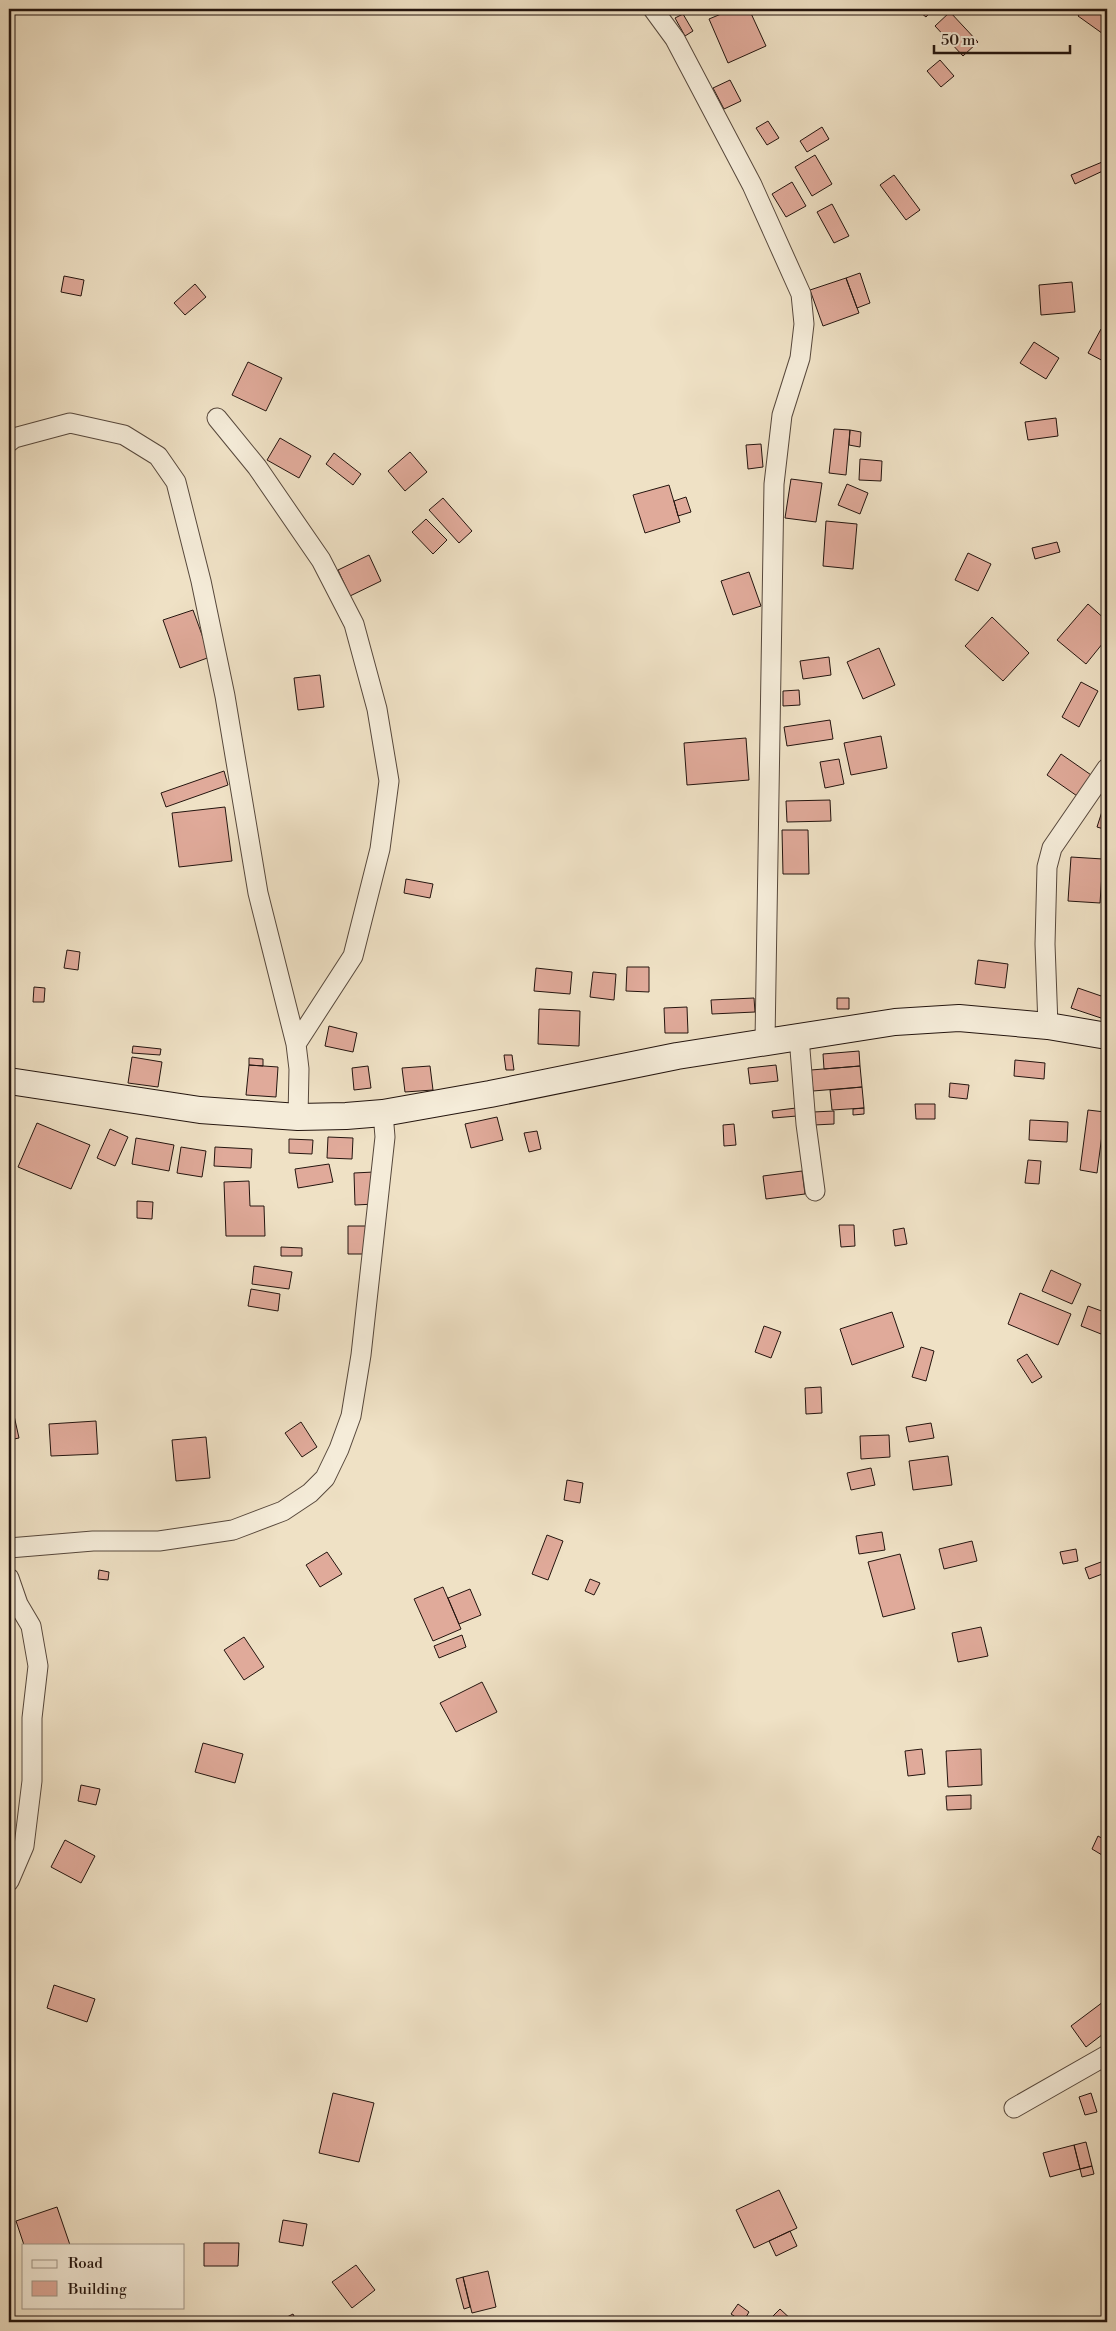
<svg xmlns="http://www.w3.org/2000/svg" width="1116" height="2331" viewBox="0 0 1116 2331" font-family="'Libre Bodoni',serif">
  <rect width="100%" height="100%" fill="#efe1c5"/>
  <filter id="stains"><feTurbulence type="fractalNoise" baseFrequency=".004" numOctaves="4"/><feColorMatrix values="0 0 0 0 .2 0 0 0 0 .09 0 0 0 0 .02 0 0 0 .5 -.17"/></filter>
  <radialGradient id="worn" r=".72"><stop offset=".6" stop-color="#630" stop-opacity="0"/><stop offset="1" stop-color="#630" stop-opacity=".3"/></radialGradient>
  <path fill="#e0aa9a" stroke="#24150f" d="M733,9h16l17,37 -38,17 -19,-44z
    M916,9h17l-7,8z
    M1083,9h11l13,9 -1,18 -28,-20z
    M950,12l28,30 -15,14 -28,-30z
    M683,14l10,17 -8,5 -10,-18z
    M940,60l14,16 -13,11 -14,-16z
    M730,80l11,21 -17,8 -11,-21z
    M768,121l11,17 -12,7 -11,-17z
    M822,127l7,12 -22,13 -7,-11z
    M815,155l17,29 -20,12 -17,-29z
    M1107,160v9l-32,15 -4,-9z
    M894,175l26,35 -14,10 -26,-35z
    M792,182l14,24 -20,11 -14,-23z
    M832,204l17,32 -15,7 -17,-31z
    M860,273l10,30 -13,5 -11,-30z
    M64,276l20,4 -3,16 -20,-4z
    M846,278l13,35 -36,13 -13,-36z
    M1072,282l3,30 -34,3 -2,-30z
    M195,284l11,13 -21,18 -11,-12z
    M1101,329l6,3v31l-19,-10z
    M1034,342l25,16 -13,21 -26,-16z
    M248,362l34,16 -16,33 -34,-16z
    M1056,418l2,18 -30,4 -3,-18z
    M834,429l16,1 -4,45 -17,-2z
    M850,430l11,2 -1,15 -11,-2z
    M280,438l31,18 -12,22 -32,-18z
    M761,444l2,23 -15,2 -2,-24z
    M410,452l17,20 -22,19 -17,-20z
    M334,453l27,21 -8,11 -27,-21z
    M860,459l22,2 -1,20 -22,-1z
    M791,479l31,4 -6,39 -31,-4z
    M847,484l21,9 -8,21 -22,-9z
    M669,485l11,37 -35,11 -12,-38z
    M686,497l5,15 -13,4 -4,-15z
    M443,498l29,33 -13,12 -30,-33z
    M426,519l21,21 -14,14 -21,-22z
    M826,521l31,3 -4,45 -30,-3z
    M1057,542l3,10 -25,7 -3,-11z
    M968,553l23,11 -13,27 -23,-11z
    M369,555l12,26 -31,15 -12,-26z
    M749,572l12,34 -28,9 -12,-34z
    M1088,604l19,17v17l-21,26 -29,-24z
    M193,610l17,47 -30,11 -17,-48z
    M992,617l37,36 -26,28 -38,-35z
    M879,648l16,37 -32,14 -16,-37z
    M829,657l2,18 -28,4 -3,-18z
    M320,675l4,32 -26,3 -4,-32z
    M1081,682l17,9 -19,36 -17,-10z
    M799,690l1,15 -17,1v-15z
    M830,720l3,19 -46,7 -3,-19z
    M881,736l6,32 -36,7 -7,-32z
    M746,738l3,42 -62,5 -3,-42z
    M1061,754l33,23 -14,21 -33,-23z
    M839,759l5,25 -19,4 -5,-26z
    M224,771l4,14 -62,22 -5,-14z
    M1107,796v34l-10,-3z
    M830,800l1,21 -44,1 -1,-21z
    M225,807l7,54 -53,6 -7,-54z
    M782,830h26l1,44h-26z
    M1071,857l32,2 -3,44 -32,-2z
    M406,879l27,5 -3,14 -26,-5z
    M67,950l13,2 -2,18 -14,-2z
    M978,960l30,4 -3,24 -30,-4z
    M627,967h22v25l-23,-1z
    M536,968l36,4 -2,22 -36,-3z
    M593,972l23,2 -2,26 -24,-3z
    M34,987l11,1 -1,14h-11z
    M1078,988l29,10v22l-36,-12z
    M754,998l1,14 -43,2 -1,-14z
    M837,998h12v11h-12z
    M687,1007l1,26h-23l-1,-25z
    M539,1009l41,2 -1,35 -41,-2z
    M329,1026l28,7 -4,19 -28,-6z
    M133,1046l28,3 -1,6 -28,-2z
    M859,1051l1,15 -36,3 -1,-15z
    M504,1055h8l2,15h-8z
    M132,1057l30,5 -4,25 -30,-4z
    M249,1058l14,1v7l-14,-1z
    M1015,1060l30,3 -1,16 -30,-3z
    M249,1065l29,2 -2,30 -30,-2z
    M776,1065l2,16 -28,3 -2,-16z
    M368,1066l3,22 -17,2 -2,-22z
    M430,1066l3,24 -28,2 -3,-24z
    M860,1066l2,21 -49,4 -2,-21z
    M950,1083l19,2 -2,14 -18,-2z
    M862,1087l2,21 -32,2 -2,-20z
    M915,1104h20v15h-19z
    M796,1108l1,8 -24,2 -1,-7z
    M864,1108v6l-11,1v-6z
    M1088,1110l17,2 -8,61 -17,-3z
    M834,1111v13l-20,1 -1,-13z
    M497,1117l6,23 -32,8 -6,-24z
    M1030,1120l38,2 -1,20 -38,-2z
    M37,1123l53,22 -19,44 -53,-22z
    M734,1124l2,21 -12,1 -1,-21z
    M110,1129l18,8 -13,29 -18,-8z
    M537,1131l4,18 -12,3 -5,-19z
    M328,1137l25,1 -1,21 -25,-1z
    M136,1138l38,7 -5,26 -37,-7z
    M289,1139l24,1 -1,14 -23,-1z
    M181,1147l25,4 -4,26 -25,-4z
    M215,1147l37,2 -1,19 -37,-2z
    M1028,1160l13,1 -2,23 -14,-1z
    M329,1164l4,18 -35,6 -3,-19z
    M802,1171l3,23 -39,5 -3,-23z
    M374,1172l1,32 -20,1 -1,-32z
    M249,1181l1,25h14l1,30h-39l-2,-54z
    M137,1201l16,1 -1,17 -15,-1z
    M839,1225h15l1,21 -14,1z
    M348,1226h18v28h-18z
    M904,1228l3,16 -12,2 -2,-16z
    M281,1247l21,1v8h-21z
    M254,1266l38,6 -3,17 -37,-5z
    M1051,1270l30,14 -9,20 -30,-13z
    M251,1289l29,5 -2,17 -30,-5z
    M1020,1293l51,21 -13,31 -50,-21z
    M1088,1306l19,7 -1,23 -25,-10z
    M892,1312l12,35 -52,18 -12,-36z
    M764,1326l17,6 -10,26 -16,-6z
    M921,1347l13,4 -8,30 -14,-4z
    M1027,1354l15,23 -10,6 -15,-23z
    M821,1387l1,26 -16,1 -1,-26z
    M13,1411l6,27 -10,2v-28z
    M96,1421l2,33 -47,2 -2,-32z
    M301,1422l16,25 -15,10 -17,-24z
    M931,1423l3,15 -25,4 -3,-15z
    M889,1435l1,22 -29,2 -1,-23z
    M206,1437l4,41 -34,3 -4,-41z
    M948,1456l4,29 -39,5 -4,-29z
    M871,1468l4,17 -24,5 -4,-17z
    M567,1480l16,3 -3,20 -16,-3z
    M882,1532l3,18 -26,4 -3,-18z
    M547,1535l16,6 -15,39 -16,-6z
    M972,1541l5,20 -33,8 -5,-20z
    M1076,1549l2,12 -15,3 -3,-12z
    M327,1552l15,22 -22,13 -14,-22z
    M900,1554l15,55 -32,8 -15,-55z
    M1101,1562l4,11 -16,6 -4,-11z
    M99,1570l10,2 -1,8 -10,-1z
    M590,1579l10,4 -6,12 -9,-4z
    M443,1587l18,42 -28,12 -19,-42z
    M470,1589l11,26 -22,9 -11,-26z
    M981,1627l7,29 -30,6 -6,-29z
    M462,1635l4,12 -27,11 -5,-12z
    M244,1637l20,30 -20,13 -20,-30z
    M482,1682l15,30 -41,20 -16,-29z
    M203,1743l40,11 -8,29 -40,-11z
    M922,1749l3,25 -17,2 -3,-25z
    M981,1749l1,36 -34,2 -2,-36z
    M81,1785l19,4 -4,16 -18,-4z
    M971,1795v14l-24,1 -1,-14z
    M1098,1836l9,5v17l-15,-9z
    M65,1840l30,16 -14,27 -30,-16z
    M54,1985l41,14 -8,23 -40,-14z
    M1103,2002l4,6v23l-21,16 -15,-21z
    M333,2093l41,10 -15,59 -40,-9z
    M1091,2093l6,19 -12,3 -6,-18z
    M1086,2142l6,24 -12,3 -6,-24z
    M1074,2145l6,24 -30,8 -7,-24z
    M1092,2166l2,8 -12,3 -2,-8z
    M779,2190l18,38 -43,20 -18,-38z
    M57,2207l13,38h-46l-8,-24z
    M283,2220l24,4 -4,22 -24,-4z
    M790,2231l7,15 -21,10 -7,-15z
    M204,2243h35l-1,23h-34z
    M356,2265l19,25 -23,18 -20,-26z
    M488,2271l8,36 -24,6 -9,-36z
    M463,2277l7,30 -6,2 -8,-30z
    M738,2304l11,8 -6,10 -12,-8z
    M780,2309l14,13h-27z
    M293,2314l4,8h-20z"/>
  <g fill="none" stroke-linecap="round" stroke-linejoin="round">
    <defs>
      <path id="street" d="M653,9l22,30 77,146 49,109 3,30 -4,34 -18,57 -8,69 -9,557
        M217,418l40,49 64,93 33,64 23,85 12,72 -9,68 -27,107 -57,88
        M9,442l5,-4 56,-15 54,12 34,21 18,26 25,99 24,115 33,197 38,151 3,25 -1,48
        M1048,1026l-3,-82 2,-77 5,-19 55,-80
        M799,1037l7,87 9,67
        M9,1548l84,-7h66l74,-11 50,-19 27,-18 15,-15 14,-29 12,-33 10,-61 24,-218 -2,-24
        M9,1578l9,26 13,22 7,40 -6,52v63l-8,65 -15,35
        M1014,2108l93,-53"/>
      <path id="secondary" d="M9,1081l191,29 98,7 48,-1 37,-3 107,-19 187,-38 218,-34 64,-4 89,8 59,10"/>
    </defs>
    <use href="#street" stroke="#57483c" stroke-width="21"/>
    <use href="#secondary" stroke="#24150f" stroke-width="28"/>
    <use href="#street" stroke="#f5ecd9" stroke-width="19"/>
    <use href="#secondary" stroke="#f5ecd9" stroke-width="26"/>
  </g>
  <rect width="1116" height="2331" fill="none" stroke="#efe1c5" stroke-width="30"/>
  <rect x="10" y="10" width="1096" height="2311" fill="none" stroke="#24150f" stroke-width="2.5"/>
  <rect x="15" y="15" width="1086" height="2301" fill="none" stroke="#24150f"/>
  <rect x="22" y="2244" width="162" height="65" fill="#f5ecd9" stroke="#a19688"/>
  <rect x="32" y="2260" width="25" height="8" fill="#f5ecd9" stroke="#a19688"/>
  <text x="68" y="2268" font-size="15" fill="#24150f">Road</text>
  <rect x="32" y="2281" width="25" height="15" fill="#e0aa9a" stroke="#a19688"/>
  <text x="68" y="2294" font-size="15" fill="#24150f">Building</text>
  <path d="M934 45v8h136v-8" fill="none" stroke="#24150f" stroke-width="2.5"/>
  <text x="941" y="45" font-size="15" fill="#24150f" stroke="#f5ecd9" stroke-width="4" paint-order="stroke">50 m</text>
  <rect width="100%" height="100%" filter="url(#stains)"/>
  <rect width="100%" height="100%" fill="url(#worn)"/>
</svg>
